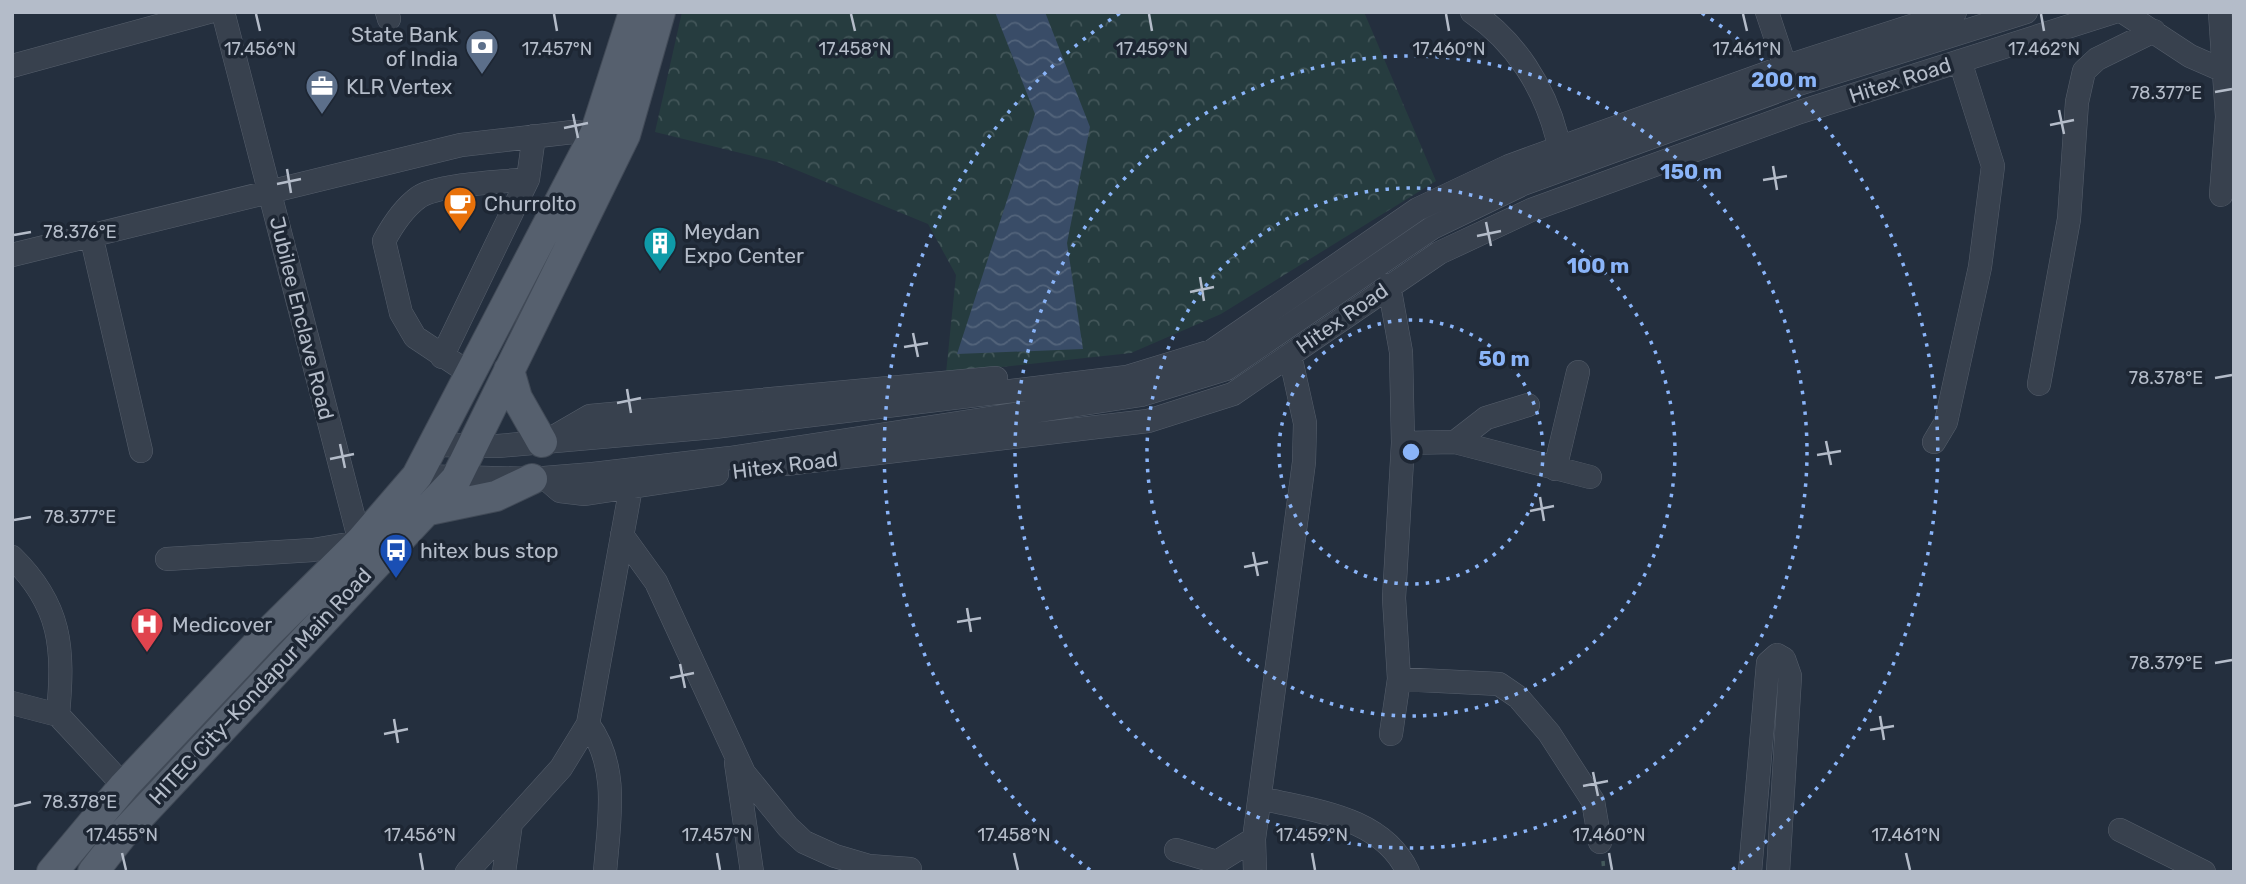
<svg xmlns="http://www.w3.org/2000/svg" width="2246" height="884" viewBox="0 0 2246 884" font-family="Rubik,sans-serif">
  <defs>
    <pattern id="forest-crowns" width="20" height="18" patternUnits="userSpaceOnUse" patternTransform="scale(1.75)"><rect width="20" height="18" fill="#263c3f"/><path d="M2 6a3 3 0 1 1 6 0M12 15a3 3 0 1 1 6 0" fill="none" stroke="#435659"/></pattern>
    <pattern id="water-waves" width="16" height="10" patternUnits="userSpaceOnUse" patternTransform="scale(1.75)"><rect width="16" height="10" fill="#394c67"/><path d="M0 5q4-4 8 0t8 0" fill="none" stroke="#53647b"/></pattern>
  </defs>
  <rect width="100%" height="100%" fill="#242f3e"/>
  <path fill="url(#forest-crowns)" d="M682,12h682l72,169 -215,133 -90,39 -185,20 10,-98 -28,-51 -151,-62 -122,-30z"/>
  <path fill="url(#water-waves)" d="M995,12h50l45,115 -23,116 16,106 -126,5 78,-240z"/>
  <g fill="none" stroke-linecap="round" stroke-linejoin="round">
    <defs>
      <path id="minor" d="M387,12l2,7
        M1472,12c44,30 72,75 85,125
        M1767,12l15,45
        M2123,12l67,44 32,14
        M2220,12l7,105 -6,78
        M12,66l197,-54
        M91,235l50,216
        M12,255l449,-110 112,-13 22,2
        M1389,285l12,67 2,91 -9,155 5,81 100,5 19,13 31,36 44,68 7,41
        M442,357l86,-178 6,-43
        M469,373l-54,-36 -14,-24 -17,-72c8,-15 21,-34 35,-44 20,-13 84,-15 109,-18
        M2039,384l30,-165 8,-117 7,-31 13,-12 57,-28
        M552,438l38,-22 406,-38
        M1455,442l135,35
        M1934,442l12,-20 34,-155 13,-101 -33,-105
        M1403,443l52,-1 31,-24 42,-13
        M432,445l66,1 216,-19 413,-50 85,-26 206,-142 91,-43 269,-97 177,-57
        M786,464l362,-43 85,-27 206,-141 92,-43 269,-98 314,-100
        M1555,469l23,-97
        M417,476l115,3 61,-5 137,-16 411,-63 85,-26 206,-141 91,-44 269,-98 234,-74
        M546,479l14,12 25,3 132,-20
        M622,535l34,47 88,191 44,54 16,15 31,14 34,10 41,3
        M12,557c50,49 52,91 46,158
        M167,559l146,-9 47,-8 -137,-530
        M12,703l46,12 66,71
        M588,724c32,43 21,97 17,148
        M1391,734l8,-55
        M736,763l16,109
        M1260,798c53,13 122,18 148,74
        M2120,830l84,42
        M1254,839l1,33
        M1176,850l41,12 37,-23 50,-377 1,-39 -15,-68
        M467,872l94,-104 27,-44 43,-237
        M504,872l7,-49
        M1750,872l18,-209 9,-8 7,4 6,17 -12,196"/>
      <path id="major" d="M509,370l8,28 25,44
        M424,511l72,-15 36,-17
        M52,872l72,-86 145,-154 91,-90 57,-66 178,-342 39,-122
        M93,872l29,-37 334,-356 169,-344 35,-123"/>
    </defs>
    <use href="#minor" stroke="#565f6c" stroke-width="24"/>
    <use href="#major" stroke="#414a57" stroke-width="32"/>
    <path stroke="#44595c" stroke-width="3.5" stroke-dasharray="5 5" stroke-linecap="butt" d="M1603,861l1,11"/>
    <use href="#minor" stroke="#38414e" stroke-width="23"/>
    <use href="#major" stroke="#56606e" stroke-width="30"/>
  </g>
  <path fill="none" stroke="#b4bcc9" stroke-width="2.5" d="M256,14l4,17M554,14l3,17M851,14l4,17M1149,14l3,17M1446,14l3,17M1743,14l4,17M2041,14l3,17M2215,92l17,-3M2059,110l5,24M573,114l5,24M2050,125l24,-5M564,128l24,-5M1773,166l4,24M287,169l4,24M1763,180l24,-4M277,184l24,-5M1486,222l5,24M14,235l17,-3M1477,236l24,-5M1200,277l4,24M1190,292l24,-5M913,333l5,24M904,347l24,-4M2215,378l17,-3M627,389l4,24M617,403l24,-5M1826,441l5,24M340,444l5,24M1817,455l24,-4M330,459l24,-5M1540,497l4,24M1530,511l24,-5M14,520l17,-3M1253,552l5,24M1244,567l24,-5M967,608l4,24M957,622l24,-4M2215,663l17,-3M680,664l5,24M670,678l24,-5M1880,716l4,24M394,719l4,24M1870,730l24,-4M384,734l24,-5M1593,772l5,24M1583,786l25,-5M14,806l17,-4M122,853l4,17M420,853l3,17M717,853l3,17M1014,853l4,17M1312,853l3,17M1609,853l3,17M1906,853l4,17"/>
  <g fill="none" stroke="#8ab4f8" stroke-width="3.5" stroke-dasharray="3.5 7">
    <circle cx="1411" cy="452" r="132"/>
    <circle cx="1411" cy="452" r="264"/>
    <circle cx="1411" cy="452" r="396"/>
    <path d="M1090 870A527 527 0 0 1 1120 13M1702 13A527 527 0 0 1 1732 870"/>
  </g>
  <defs>
    <symbol id="bank-pin" viewBox="-11 -11 22 30"><path d="M0 17L-7.5 6A9.5 9.5 0 1 1 7.5 6Z" fill="#5c6f8a" stroke="#1d2633"/><path d="M-6-4H6V4H-6ZM0-2.3a2.3 2.3 0 1 0 0 4.6a2.3 2.3 0 1 0 0-4.6Z" fill="#fff"/></symbol>
    <symbol id="office-pin" viewBox="-11 -11 22 30"><path d="M0 17L-7.5 6A9.5 9.5 0 1 1 7.5 6Z" fill="#5c6f8a" stroke="#1d2633"/><path d="M-6-3h4V-5.5h4V-3h4V5H-6ZM-1-4.5V-3h2v-1.5ZM-6 0V1H6V0Z" fill="#fff"/></symbol>
    <symbol id="cafe-pin" viewBox="-11 -11 22 30"><path d="M0 17L-7.5 6A9.5 9.5 0 1 1 7.5 6Z" fill="#e8710a" stroke="#1d2633"/><path d="M-5.5-4.5H6V0H3Q3 3.5 0 3.5H-2.5Q-5.5 3.5-5.5 0ZM3-3.2v2h1.7v-2ZM-6 4.5H4V6H-6Z" fill="#fff"/></symbol>
    <symbol id="building-pin" viewBox="-11 -11 22 30"><path d="M0 17L-7.5 6A9.5 9.5 0 1 1 7.5 6Z" fill="#0f9aa8" stroke="#1d2633"/><path d="M-4-6H4V6H1V3H-1V6H-4ZM-2.5-4.3h1.7v1.8h-1.7ZM.8-4.3h1.7v1.8H.8ZM-2.5-1h1.7V.8h-1.7ZM.8-1h1.7V.8H.8Z" fill="#fff"/></symbol>
    <symbol id="bus-pin" viewBox="-11 -11 22 30"><path d="M0 17L-7.5 6A9.5 9.5 0 1 1 7.5 6Z" fill="#1a4fb4" stroke="#1d2633"/><path d="M-5-6H5V4H4V6H2V4H-2V6H-4V4H-5ZM-3.5-4V0h7V-4ZM-3.5 1.2v1.5H-2V1.2ZM2 1.2v1.5H3.5V1.2Z" fill="#fff"/></symbol>
    <symbol id="hospital-pin" viewBox="-11 -11 22 30"><path d="M0 17L-7.5 6A9.5 9.5 0 1 1 7.5 6Z" fill="#e0444e" stroke="#1d2633"/><path d="M-5-5h3v3.5h4V-5h3V5h-3V1.5h-4V5h-3Z" fill="#fff"/></symbol>
  </defs>
  <g fill-rule="evenodd">
    <use href="#bank-pin" x="463" y="27" width="38" height="52"/>
    <use href="#office-pin" x="303" y="67" width="38" height="52"/>
    <use href="#cafe-pin" x="441" y="184" width="38" height="52"/>
    <use href="#building-pin" x="641" y="224" width="38" height="52"/>
    <use href="#bus-pin" x="377" y="531" width="38" height="52"/>
    <use href="#hospital-pin" x="128" y="605" width="38" height="52"/>
  </g>
  <g text-anchor="middle" dominant-baseline="central" stroke-width="7" stroke-linejoin="round" paint-order="stroke">
    <g font-size="21" fill="#b4bcc9" stroke="#1d2633" text-anchor="start">
      <text x="458" y="34" text-anchor="end">State Bank<tspan x="458" dy="24">of India</tspan></text>
      <text x="346" y="86">KLR Vertex</text>
      <text x="484" y="203">Churrolto</text>
      <text x="684" y="231">Meydan<tspan x="684" dy="24">Expo Center</tspan></text>
      <text x="420" y="550">hitex bus stop</text>
      <text x="172" y="624">Medicover</text>
    </g>
    <g font-size="21" fill="#b4bcc9" stroke="#1d2633">
      <text transform="translate(1900 80) rotate(-18)">Hitex Road</text>
      <text transform="translate(302 318) rotate(76)">Jubilee Enclave Road</text>
      <text transform="translate(1342 318) rotate(-35)">Hitex Road</text>
      <text transform="translate(785 465) rotate(-7)">Hitex Road</text>
      <text transform="translate(260 686) rotate(-47)">HITEC City–Kondapur Main Road</text>
    </g>
  </g>
  <g font-size="18" text-anchor="middle" fill="#b4bcc9" stroke="#1d2633" stroke-width="7" stroke-linejoin="round" paint-order="stroke">
    <text x="260" y="55">17.456°N</text>
    <text x="557" y="55">17.457°N</text>
    <text x="855" y="55">17.458°N</text>
    <text x="1152" y="55">17.459°N</text>
    <text x="1449" y="55">17.460°N</text>
    <text x="1747" y="55">17.461°N</text>
    <text x="2044" y="55">17.462°N</text>
    <text x="2166" y="99">78.377°E</text>
    <text x="80" y="238">78.376°E</text>
    <text x="2166" y="384">78.378°E</text>
    <text x="80" y="523">78.377°E</text>
    <text x="2166" y="669">78.379°E</text>
    <text x="80" y="808">78.378°E</text>
    <text x="122" y="841">17.455°N</text>
    <text x="420" y="841">17.456°N</text>
    <text x="717" y="841">17.457°N</text>
    <text x="1014" y="841">17.458°N</text>
    <text x="1312" y="841">17.459°N</text>
    <text x="1609" y="841">17.460°N</text>
    <text x="1906" y="841">17.461°N</text>
  </g>
  <circle cx="1411" cy="452" r="10" fill="#8ab4f8" stroke="#1d2633" stroke-width="3.5"/>
  <g font-size="21" text-anchor="middle" font-weight="bold" fill="#8ab4f8" stroke="#1d2633" stroke-width="7" stroke-linejoin="round" paint-order="stroke">
    <text x="1784" y="87">200 m</text>
    <text x="1691" y="179">150 m</text>
    <text x="1598" y="273">100 m</text>
    <text x="1504" y="366">50 m</text>
  </g>
  <rect width="2246" height="884" fill="none" stroke="#b4bcc9" stroke-width="28"/>
</svg>
